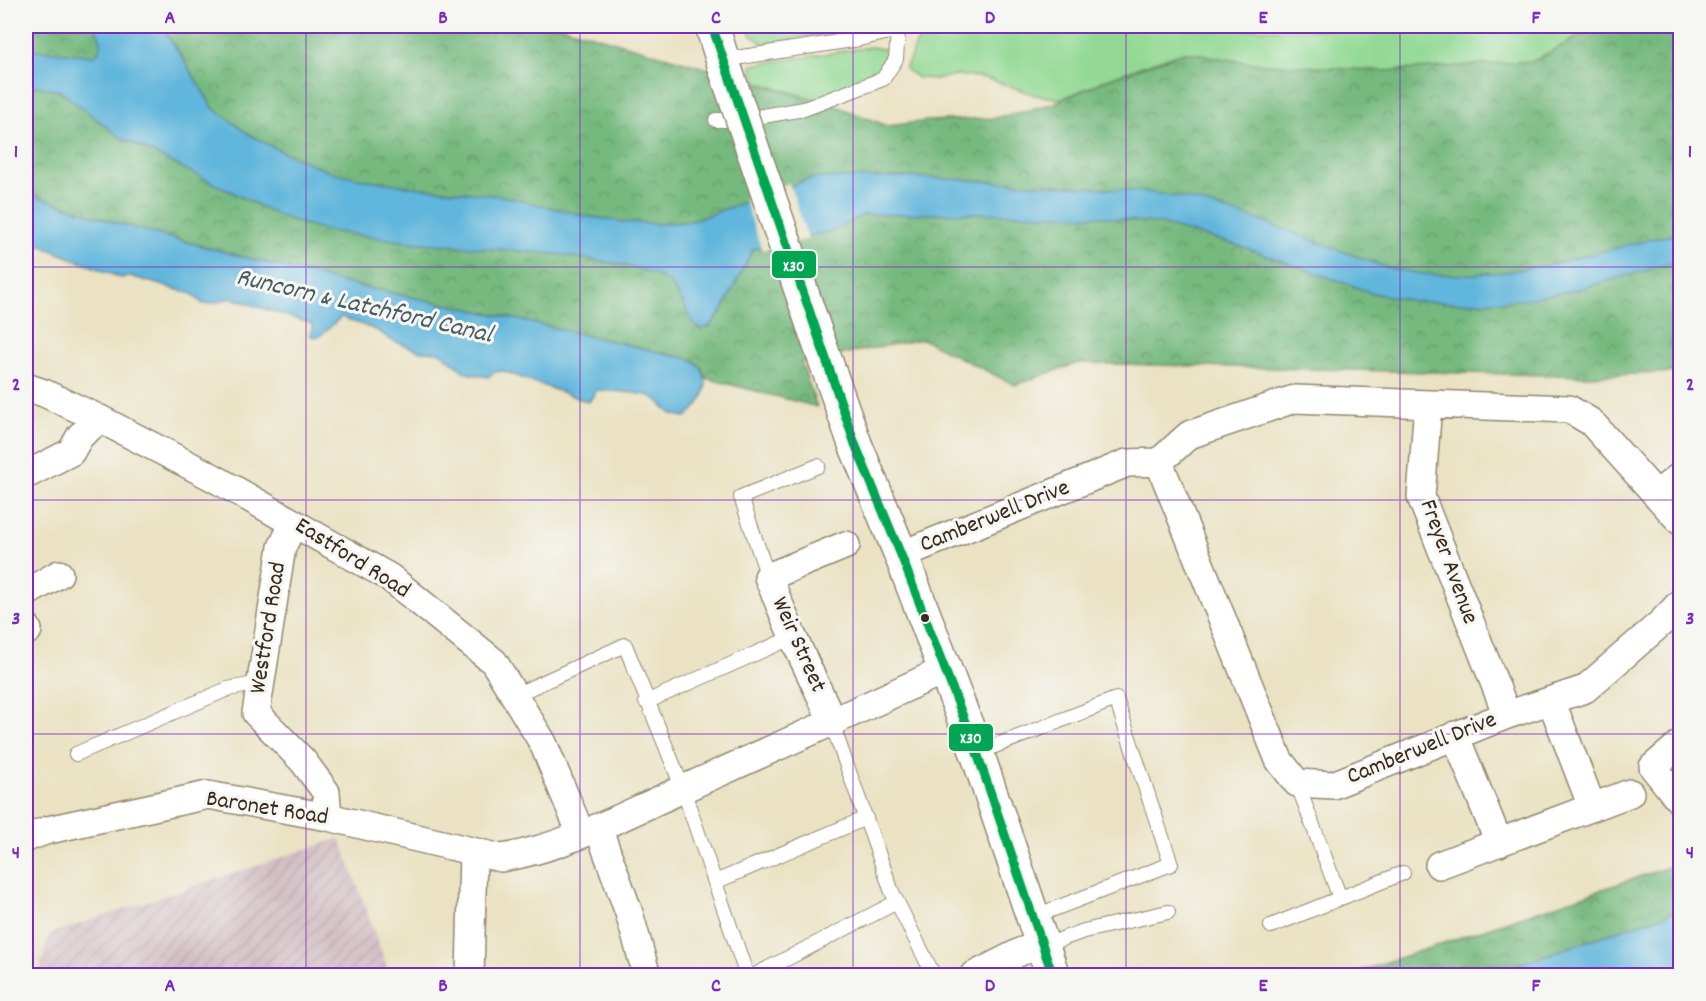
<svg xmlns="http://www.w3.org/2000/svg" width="1706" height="1001" viewBox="0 0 1706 1001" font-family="Dekko,sans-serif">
  <defs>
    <pattern id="industrial-furrows" width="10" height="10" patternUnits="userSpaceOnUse" patternTransform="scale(1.5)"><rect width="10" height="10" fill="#d2bec3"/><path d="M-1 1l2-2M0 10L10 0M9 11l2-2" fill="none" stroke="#b5a3a7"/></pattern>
    <pattern id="forest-crowns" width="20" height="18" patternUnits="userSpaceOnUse" patternTransform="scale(1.5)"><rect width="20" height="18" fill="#76b97e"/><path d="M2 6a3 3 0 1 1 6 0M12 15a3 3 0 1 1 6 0" fill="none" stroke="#629767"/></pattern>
  </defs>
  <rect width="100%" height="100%" fill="#f6f6f2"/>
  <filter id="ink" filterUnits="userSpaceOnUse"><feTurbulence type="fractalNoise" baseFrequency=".0167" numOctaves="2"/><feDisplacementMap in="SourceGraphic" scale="12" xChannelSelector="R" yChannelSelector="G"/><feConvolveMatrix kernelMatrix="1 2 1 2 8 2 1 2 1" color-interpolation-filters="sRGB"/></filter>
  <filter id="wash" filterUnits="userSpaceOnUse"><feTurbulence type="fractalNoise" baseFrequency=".008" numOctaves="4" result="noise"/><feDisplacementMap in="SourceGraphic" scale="24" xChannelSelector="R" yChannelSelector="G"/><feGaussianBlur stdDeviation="1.35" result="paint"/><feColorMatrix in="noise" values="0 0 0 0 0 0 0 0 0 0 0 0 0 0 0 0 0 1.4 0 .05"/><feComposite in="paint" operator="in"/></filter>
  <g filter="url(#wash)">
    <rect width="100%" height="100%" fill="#eae2c3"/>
    <path fill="url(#industrial-furrows)" d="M340,838l50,137h-351l10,-41z"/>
    <path fill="#93d994" stroke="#678259" stroke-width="1.5" d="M747,26h125l-109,18 -12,-9z
      M946,26h10l14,4 82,2 -85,-6 494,5 16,-3 114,2 -57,31 -87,8 -62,2 -113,-4 -89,-15 -68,24 -53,23 -27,-4 -49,-17 -28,-3 -23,4 -17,-1 -13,-9 16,-35z
      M870,47l18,3 3,8 -8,12 -63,31 -63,-19 -6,-17z"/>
    <path fill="url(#forest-crowns)" stroke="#58724e" stroke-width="1.5" d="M26,26h535l278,81 48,19 41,-5 67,-3 57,-14 63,-28 71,-24 64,11 135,8 149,-10 57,-31 89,-2v344l-93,4 -509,-13 -63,22 -93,-46 -121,23 16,45 -111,-29 -4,-10 -9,-8 -186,-43 -149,-31 -103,-26 -132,-35 -97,-32z
      M1680,863v47l-194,65 -140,1z"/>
    <path fill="#60b6dc" stroke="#4e707d" stroke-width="1.5" d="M95,26h66l21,31 31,51 37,27 33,17 45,19 34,8 52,8 89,9 83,20 38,6 36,2 31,-3 121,-43 103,-1 173,10 58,5 43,7 72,22 127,47 34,6 37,1 47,-3 45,-8 109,-27 20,-2v26l-105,29 -55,10 -64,3 -43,-2 -41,-8 -132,-47 -79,-22 -66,-8 -128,-3 -104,2 -28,15 -82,19 -31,62 -13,16 -9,2 -8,-7 -11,-23 -12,-17 -17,-9 -33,-9 -63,-10 -148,-12 -85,-12 -43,-14 -160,-79 -60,-46 -34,-7v-35l68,7 6,-7v-10z
      M26,193l97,32 132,35 103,26 149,31 186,43c22,18 13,41 -7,57 -25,-3 -17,-9 -32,-19 -9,-6 -46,-7 -58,-8l-7,12 -86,-31 -8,1 -7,5 -22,-4 -26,-21 -20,-1 -29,-11 -15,-10 -35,-13 -22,20 -8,-1 1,-12 -81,-26c-13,2 -12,6 -28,6l-11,-10 -62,-18 -9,2 -95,-38z
      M1680,910v65h-194z"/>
    <path fill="#eae2c3" d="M789,183l19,56 -46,11 -18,-52z"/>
  </g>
  <g filter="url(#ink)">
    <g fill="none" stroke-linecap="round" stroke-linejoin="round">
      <defs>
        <path id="service" d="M716,120h23l65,-11 79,-30 13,-20 2,-29 -39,9 -137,21
          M768,577l-27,-80 77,-31
          M515,695l110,-50 58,144 64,187
          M646,702l147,-65
          M832,724l60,168 42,84
          M977,753l139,-54 55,165 -138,53
          M76,754l152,-65 32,-6
          M1297,783l43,115
          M715,882l151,-64
          M1271,926l132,-53
          M1043,946l41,-15 84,-19
          M753,976l144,-74"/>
        <path id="minor" d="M26,387l18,6 56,26 114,59 175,99 105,85 49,81 38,91
          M1428,404l-7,93 86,218
          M1159,462l120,298 18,23 36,2 174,-70 78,-26 77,-67 18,-19
          M26,475l45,-23 9,-16 20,-17
          M1656,495l24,-19
          M294,523l-12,24 -26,166 47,48 23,31 2,25
          M901,555l226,-92 32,-1 30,-27 105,-36 275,10 22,13 89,99
          M26,593l33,-19
          M26,626l2,4
          M1551,700l41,107
          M832,724l-7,-19 -32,-68 -25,-60 78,-32
          M1455,735l44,108
          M1680,744l-27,23 27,34
          M598,827l31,86 18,63
          M26,838l22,-8 160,-35 120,22 173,41c64,-10 123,-43 182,-69 87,-39 175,-78 261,-119
          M1439,865l191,-72
          M470,976l3,-124
          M973,976l49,-25 21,-5"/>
        <path id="trunk" d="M712,26l14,45
          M816,334l39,110 46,111 76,198 76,223"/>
      </defs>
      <use href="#service" stroke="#928670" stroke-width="16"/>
      <use href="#minor" stroke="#928670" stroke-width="30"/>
      <use href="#trunk" stroke="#928670" stroke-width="36"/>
      <use href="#service" stroke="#fff" stroke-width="14"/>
      <use href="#minor" stroke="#fff" stroke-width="27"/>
      <use href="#trunk" stroke="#fff" stroke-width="33"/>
      <defs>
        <path id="trunk-bridge" d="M726,71l90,263"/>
      </defs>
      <use href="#trunk-bridge" stroke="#928670" stroke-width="36" stroke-linecap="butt"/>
      <use href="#trunk-bridge" stroke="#fff" stroke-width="33"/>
      <defs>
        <path id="bus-1" d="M712,26l143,418 46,111 76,198 76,223"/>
      </defs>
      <use href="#bus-1" stroke="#f6f6f2" stroke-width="14"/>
      <use href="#bus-1" stroke="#00a651" stroke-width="9"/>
    </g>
  </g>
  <path fill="none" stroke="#7b2cbf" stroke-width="1.5" stroke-opacity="0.55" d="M306,26v950M580,26v950M853,26v950M1126,26v950M1400,26v950M26,267h1654M26,500h1654M26,734h1654"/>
  <circle fill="#3b2a1e" stroke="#f6f6f2" stroke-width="2" cx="925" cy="618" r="5"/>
  <g text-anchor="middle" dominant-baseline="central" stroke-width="6" stroke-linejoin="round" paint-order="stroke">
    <g font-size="24" fill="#3b2a1e" stroke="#f6f6f2">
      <text transform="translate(995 517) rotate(-22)">Camberwell Drive</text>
      <text transform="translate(352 559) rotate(32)">Eastford Road</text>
      <text transform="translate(1448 562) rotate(70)">Freyer Avenue</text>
      <text transform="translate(269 628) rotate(-81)">Westford Road</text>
      <text transform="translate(798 645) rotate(66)">Weir Street</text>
      <text transform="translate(1422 749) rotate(-22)">Camberwell Drive</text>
      <text transform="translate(267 809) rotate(9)">Baronet Road</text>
    </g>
    <g font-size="26" font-style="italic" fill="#485b60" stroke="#f6f6f2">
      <text transform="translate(364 307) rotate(13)">Runcorn &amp; Latchford Canal</text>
    </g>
  </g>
  <g stroke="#f6f6f2" stroke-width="2">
    <rect x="771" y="250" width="46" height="29" rx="6" fill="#00a651"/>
    <rect x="948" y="723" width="46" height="29" rx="6" fill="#00a651"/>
  </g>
  <g font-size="16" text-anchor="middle" font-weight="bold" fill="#fff">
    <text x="794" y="271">X30</text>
    <text x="971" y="743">X30</text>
  </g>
  <rect width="1706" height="1001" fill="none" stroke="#f6f6f2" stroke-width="66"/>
  <rect x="33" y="33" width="1640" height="935" fill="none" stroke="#7b2cbf" stroke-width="2"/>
  <g font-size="20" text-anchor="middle" font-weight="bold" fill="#7b2cbf">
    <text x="170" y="23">A</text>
    <text x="443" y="23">B</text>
    <text x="716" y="23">C</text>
    <text x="990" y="23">D</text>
    <text x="1263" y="23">E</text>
    <text x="1536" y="23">F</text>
    <text x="16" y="157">1</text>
    <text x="1690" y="157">1</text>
    <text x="16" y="390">2</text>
    <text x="1690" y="390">2</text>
    <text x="16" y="624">3</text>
    <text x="1690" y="624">3</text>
    <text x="16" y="858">4</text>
    <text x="1690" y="858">4</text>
    <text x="170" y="991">A</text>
    <text x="443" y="991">B</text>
    <text x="716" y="991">C</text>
    <text x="990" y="991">D</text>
    <text x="1263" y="991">E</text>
    <text x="1536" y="991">F</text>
  </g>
</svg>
